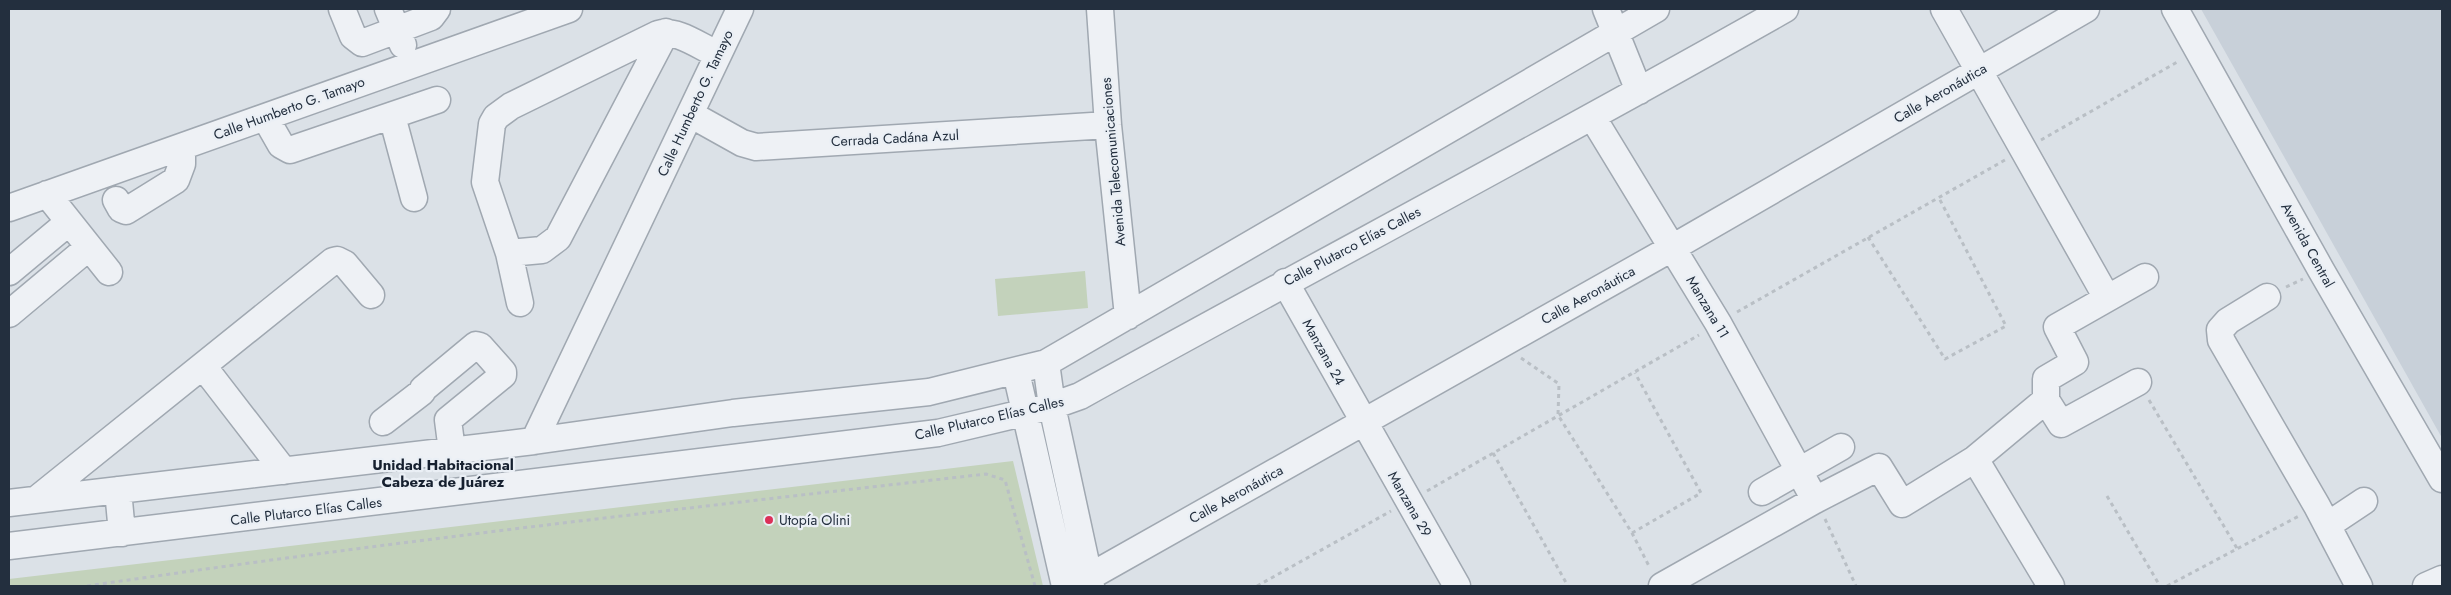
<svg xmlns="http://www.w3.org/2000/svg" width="2451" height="595" viewBox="0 0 2451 595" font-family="Jost,sans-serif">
  <rect width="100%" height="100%" fill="#dbe1e7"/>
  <path fill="#c8d0d9" d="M2201,9h241v429z"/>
  <path fill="#c3d2bb" d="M1085,271l3,37 -90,8 -3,-37z
    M1013,461l30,125h-1034v-7z"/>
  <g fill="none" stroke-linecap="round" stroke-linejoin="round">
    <defs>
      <path id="minor" d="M342,9l11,27 9,7 69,-26 6,-8
        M388,9l15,36
        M1100,9l8,116 20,191
        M1606,9l33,82
        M1944,9l163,289
        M2175,9l146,261 121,209
        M690,114l52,29 14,4 352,-22
        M392,116l22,82
        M265,117l16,28 9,5 147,-50
        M1593,118l125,205 97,177
        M47,194l62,78
        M116,200l5,9 5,2 50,-31 6,-16v-17
        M9,208l560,-199
        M509,253l33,-3 16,-12 108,-206
        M9,272l60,-50
        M1285,282l172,304
        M2267,297l-39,24 -8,9 1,10 96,166 42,80
        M520,303l-11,-50 -24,-71 7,-58 4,-7 15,-11 147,-72c19,-5 41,12 59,20
        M9,314l80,-67
        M1046,363l6,43 39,180
        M203,366l81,105
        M1016,372l49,214
        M2046,400l15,24 77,-42
        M383,422l39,-30 1,-3 53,-44 4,1 23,26v3l-55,45 4,31
        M534,441l206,-432
        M1975,459l76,127
        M118,490l4,43
        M1762,492l79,-45
        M37,499l296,-238 4,-1 8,4 26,31
        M9,503l525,-62 199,-28 196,-21 117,-29 610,-354
        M2328,525l36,-24
        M9,546l929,-113 114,-27 28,-10c235,-130 472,-255 705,-387
        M1089,577l583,-329 414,-239
        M1662,586l153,-86 64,-33 23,37 73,-45 71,-59v-21l29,-17 -18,-35 88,-50
        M2426,586l16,-7"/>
    </defs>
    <use href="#minor" stroke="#a0a8b1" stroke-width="29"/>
    <path stroke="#b9bfc5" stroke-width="3" stroke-dasharray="4 4" stroke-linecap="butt" d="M2041,140l138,-79
      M1868,237l77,122 61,-33 -67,-128
      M2286,287l17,-8
      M1737,312l268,-152
      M1521,358l38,26 -1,31 74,118 18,35
      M2149,400l89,150
      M1493,453l75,133
      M1427,491l272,-156
      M2107,496l53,90
      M1825,519l31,67
      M1632,533l69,-40 -66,-120
      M87,586c299,-44 599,-78 899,-112l19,6 30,106
      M1257,586l134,-75
      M2167,586l132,-70"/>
    <use href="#minor" stroke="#eef1f5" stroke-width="26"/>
  </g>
  <circle fill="#dc3058" stroke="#eaeff5" stroke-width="2" cx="769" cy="520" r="5"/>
  <g text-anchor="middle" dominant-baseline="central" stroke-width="4.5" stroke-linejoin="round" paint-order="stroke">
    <g font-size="14" fill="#232f3e" stroke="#eaeff5">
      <text transform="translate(1940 93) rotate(-30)">Calle Aeronáutica</text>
      <text transform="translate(695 103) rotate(-65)">Calle Humberto G. Tamayo</text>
      <text transform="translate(289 108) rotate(-20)">Calle Humberto G. Tamayo</text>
      <text transform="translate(895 138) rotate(-3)">Cerrada Cadána Azul</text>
      <text transform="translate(1113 162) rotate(-95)">Avenida Telecomunicaciones</text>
      <text transform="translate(2308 245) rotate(61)">Avenida Central</text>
      <text transform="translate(1352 246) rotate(-28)">Calle Plutarco Elías Calles</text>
      <text transform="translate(1588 295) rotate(-29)">Calle Aeronáutica</text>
      <text transform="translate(1708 307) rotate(59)">Manzana 11</text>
      <text transform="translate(1324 352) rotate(61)">Manzana 24</text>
      <text transform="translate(989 418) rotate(-13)">Calle Plutarco Elías Calles</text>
      <text transform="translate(1236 494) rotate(-29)">Calle Aeronáutica</text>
      <text transform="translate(1410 504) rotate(60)">Manzana 29</text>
      <text transform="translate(306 511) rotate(-7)">Calle Plutarco Elías Calles</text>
    </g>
    <g font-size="14" fill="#232f3e" stroke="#eaeff5" text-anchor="start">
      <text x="779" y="520">Utopía Olini</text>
    </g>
    <g font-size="15" font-weight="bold" fill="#16202f" stroke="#eaeff5">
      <text x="443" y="465">Unidad Habitacional<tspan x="443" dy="17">Cabeza de Juárez</tspan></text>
    </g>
  </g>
  <rect width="2451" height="595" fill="none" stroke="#232f3e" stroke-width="20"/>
</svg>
